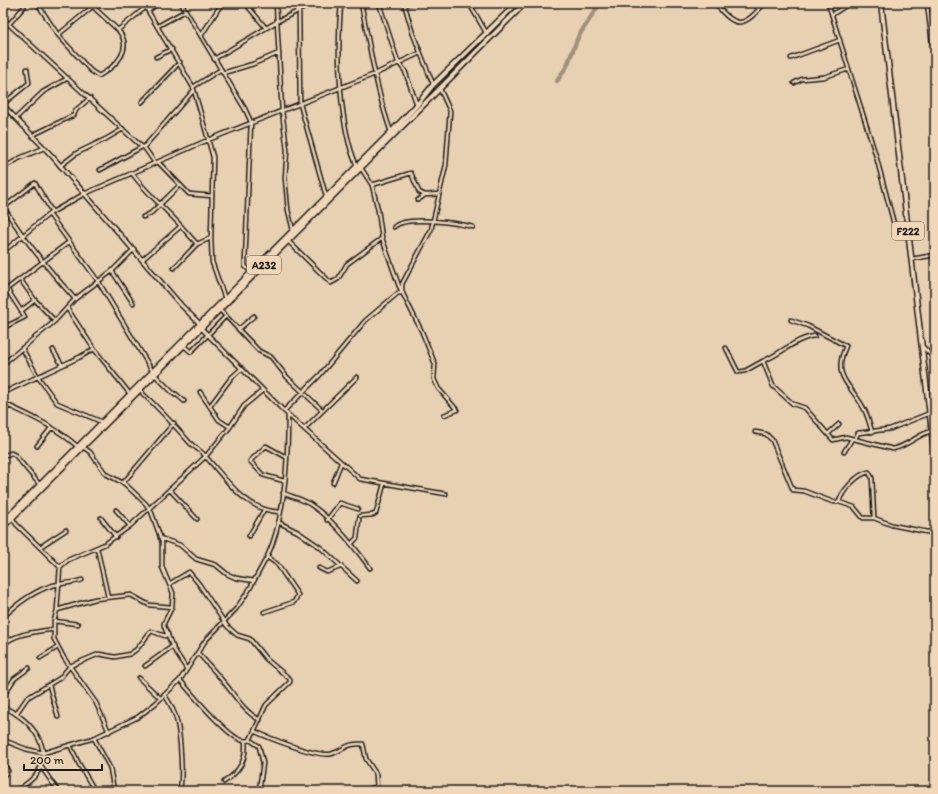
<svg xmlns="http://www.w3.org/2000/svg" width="938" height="794" viewBox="0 0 938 794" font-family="Itim,sans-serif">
  <rect width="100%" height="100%" fill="#e8d0b2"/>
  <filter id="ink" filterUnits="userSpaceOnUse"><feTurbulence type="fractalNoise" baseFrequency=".025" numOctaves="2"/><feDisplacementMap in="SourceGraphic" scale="8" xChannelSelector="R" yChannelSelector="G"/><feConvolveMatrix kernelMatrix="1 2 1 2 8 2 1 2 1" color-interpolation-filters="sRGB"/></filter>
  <g filter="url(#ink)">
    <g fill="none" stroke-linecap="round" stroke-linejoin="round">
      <path stroke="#a0907c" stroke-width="4.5" d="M557,81l10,-15 11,-29 22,-34"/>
      <defs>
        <path id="minor" d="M37,3l21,32 34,-28
          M89,3l29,27 28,-23
          M147,3l-1,4 2,4 45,76 8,27 12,43 -2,81 1,24 13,37
          M181,3l64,106 6,13 -6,140v4l6,6
          M245,3l21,25
          M276,3l6,108 5,39 -2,28 3,32 5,20
          M341,3c-4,45 -3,122 16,163
          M361,3c9,44 15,87 30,129
          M379,3l19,59 7,9 12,34
          M404,3l9,31 20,50
          M469,3l18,31
          M715,3c22,28 29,23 50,0
          M752,3l7,6
          M828,3l48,153 18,68 3,7 11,1
          M927,3l8,62
          M404,4l7,-1
          M830,6l11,-3
          M3,10l4,-7
          M148,11l10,-8
          M299,11l1,93 26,92
          M833,14l17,-11
          M3,19l139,128h2l11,16
          M9,24l15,-17
          M158,26l27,-15
          M58,35l33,36 8,5c17,-10 35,-27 19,-46
          M201,36l21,-33
          M156,57l16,-8
          M791,58l49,-18
          M214,59l64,-38 32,-16 12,-2
          M223,73l30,-9 26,-11
          M794,83l8,-4 22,-2 25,-8
          M193,87l27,-17
          M142,102l38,-40
          M3,104l26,-21 -2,-14
          M16,118l27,-26 25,-14
          M33,135l41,-20 2,-5 14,-12
          M144,147l50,-57
          M158,162l31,32 23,2
          M60,166l17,-13 29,-14 17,-10
          M3,168l17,-10 24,-10
          M361,168l11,17 6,25 4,28 17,48 23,46 13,32 -1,15 4,9 19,22 -13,5
          M100,170l42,-23
          M132,173c14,20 33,35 49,53l-38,33
          M372,185l39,-12 8,19 6,3
          M418,200l7,-5 14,-1
          M3,206c21,34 45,63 72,93
          M3,208l32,-25 17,29
          M49,214l49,67 55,91
          M143,217l8,-4 29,-28
          M181,226l16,18
          M394,227c11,-12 64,-4 79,0
          M288,241l43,42 7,-4 9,-15 34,-25
          M3,252l46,-38 35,-20 124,-54 167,-66 45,-21
          M912,259l23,-4
          M174,268l23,-24 14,-6
          M112,271l21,32
          M20,279l15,21 20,21
          M402,290v-6l29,-54 15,-65 4,-54 -10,-22
          M3,292l66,-50
          M67,308l27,41 36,45
          M220,310l39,41 12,6 16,20 35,33
          M21,311l14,-11
          M791,320l17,6 38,20c-16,33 8,40 19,65 3,6 5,14 7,21
          M3,328l22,-11 -18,-28
          M201,328l83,83 36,-36 45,-54 33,-28h5
          M239,329l15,-13
          M184,346l7,6 35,-36
          M922,346l9,9 4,12
          M22,348l16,29 19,26 45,19
          M726,348l12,24 7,-1 18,-10 10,25 20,18 12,4 28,32 13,-3 47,12c15,-3 25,-15 39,-18
          M53,350l9,15
          M763,361c18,-7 33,-23 52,-25
          M3,364l52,-43 20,-22 37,-28 22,-22
          M155,375l20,20
          M141,389l2,5c17,15 32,32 47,49 5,5 12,8 16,14 21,23 39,53 73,55
          M200,392l19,28 11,7
          M3,393l77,-36 14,-8
          M176,394l8,7
          M3,403c26,12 53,24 75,44
          M210,406l21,-28 11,-10
          M3,411l6,-5
          M284,411l76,68 86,15
          M304,429l53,-52
          M755,432l11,2 6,6 21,50 11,1 29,11h6l15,5 9,11h11l18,7 35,7 8,-1
          M828,434l11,-10
          M855,439l3,-6 32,-4 40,-16
          M37,446l14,-18
          M83,447l7,5 16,22 19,10 21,20 5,7 11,31v25l11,26 -1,14 -8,16v3l9,22 13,20
          M844,452l8,-13
          M3,456l8,-3 4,2 25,30
          M284,481l-21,-6 -13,-14 16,-15 20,11
          M123,483l51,-60
          M333,483l8,-20
          M170,490l27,29
          M283,493c9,4 20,6 28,12 20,13 45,44 59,63
          M3,501l3,6 -3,7
          M839,502c3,-11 18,-28 30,-30l3,6 2,40
          M116,510l14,16
          M360,516l13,-1 3,-2 8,-29
          M12,517l4,7 44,43
          M101,518l15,19
          M327,520l13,-17 18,6
          M278,522l20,10 22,15 37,34
          M249,536l15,-26
          M160,538l20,7 16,14 20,6 11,9 9,4 18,3
          M351,544l6,-6 2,-19
          M40,547l26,-17
          M97,548l11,49
          M319,568l8,4 13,-5
          M169,584l20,-12 10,12 28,42 10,9 13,4 16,20 24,20v3l-24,23 -16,35
          M57,610l38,-11 36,-4 18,10 23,2
          M264,612l30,-10 4,-7 -21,-31 -10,-7c18,-37 21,-101 21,-142
          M3,617c14,-13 32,-27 51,-32 10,-2 19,-2 28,-5
          M54,621l24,3
          M3,638l3,3
          M3,645c12,-12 34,-13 51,-16
          M198,653c10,11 20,22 29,33 10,13 18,26 33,34
          M40,658l18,-11
          M145,666l28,-20
          M139,678l21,20
          M180,680c11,13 46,55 61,60 4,1 6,1 9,0l9,6 4,17 -4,28
          M49,685l9,32
          M164,694c6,9 11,17 13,28 3,12 7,59 2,69
          M3,697l11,-18 15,-11
          M3,707c25,10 53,40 33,68 -5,6 -13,11 -19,16
          M16,714l11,-16 33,-20 10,-12 29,-12 16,3 15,-3 7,-5 14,-18 14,5 3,-2
          M254,731c15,7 62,26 77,23 14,-4 14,-11 32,-10l3,15 10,15 1,17
          M109,732l-13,-29 -32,-45 -10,-19v-18l3,-11 3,-43 8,-7 37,-16 25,-18 76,-70 24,-29 14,-21 19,-16
          M94,738l16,30 4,23
          M3,740l23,9 17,4 51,-15 44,-21 18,-14 24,-23 25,-39 31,-32 13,-19 18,-33
          M70,745l9,19 16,27
          M3,762l5,9 -5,5
          M40,765l18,26
          M224,782c15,-10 23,-22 21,-41
          M364,791l13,-5"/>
        <path id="tertiary" d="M3,105l49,51 129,149 19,19"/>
        <path id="primary" d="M881,3l54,455"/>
        <path id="trunk" d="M3,522l388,-390 26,-27 16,-20 84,-82
          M3,527l522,-524"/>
      </defs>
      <use href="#minor" stroke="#1c1c1c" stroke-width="5.5"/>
      <use href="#tertiary" stroke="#1c1c1c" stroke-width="6"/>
      <use href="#primary" stroke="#1c1c1c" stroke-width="7"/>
      <use href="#trunk" stroke="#1c1c1c" stroke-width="7"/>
      <use href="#minor" stroke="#f1d7b8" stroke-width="2.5"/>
      <use href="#tertiary" stroke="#f1d7b8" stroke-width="3"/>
      <use href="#primary" stroke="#f1d7b8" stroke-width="4"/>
      <use href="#trunk" stroke="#f1d7b8" stroke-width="4"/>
    </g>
  </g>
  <g text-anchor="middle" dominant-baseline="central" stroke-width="3" stroke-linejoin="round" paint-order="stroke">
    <g fill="#f1d7b8" stroke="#5c544b" stroke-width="1">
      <rect x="892" y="222" width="32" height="18" rx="3"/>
      <rect x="247" y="256" width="34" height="18" rx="3"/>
    </g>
    <g font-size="11" font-weight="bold" fill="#1c1c1c">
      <text x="908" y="231">F222</text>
      <text x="264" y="265">A232</text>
    </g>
  </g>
  <rect width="938" height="794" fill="none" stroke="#f1d7b8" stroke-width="16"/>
  <rect x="8" y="8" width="922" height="778" fill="none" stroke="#1c1c1c" stroke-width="1.5" filter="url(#ink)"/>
  <path d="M24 764v6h78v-6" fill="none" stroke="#1c1c1c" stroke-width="2"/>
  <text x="30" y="764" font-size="12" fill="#1c1c1c" stroke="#f1d7b8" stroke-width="3" paint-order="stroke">200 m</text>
</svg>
